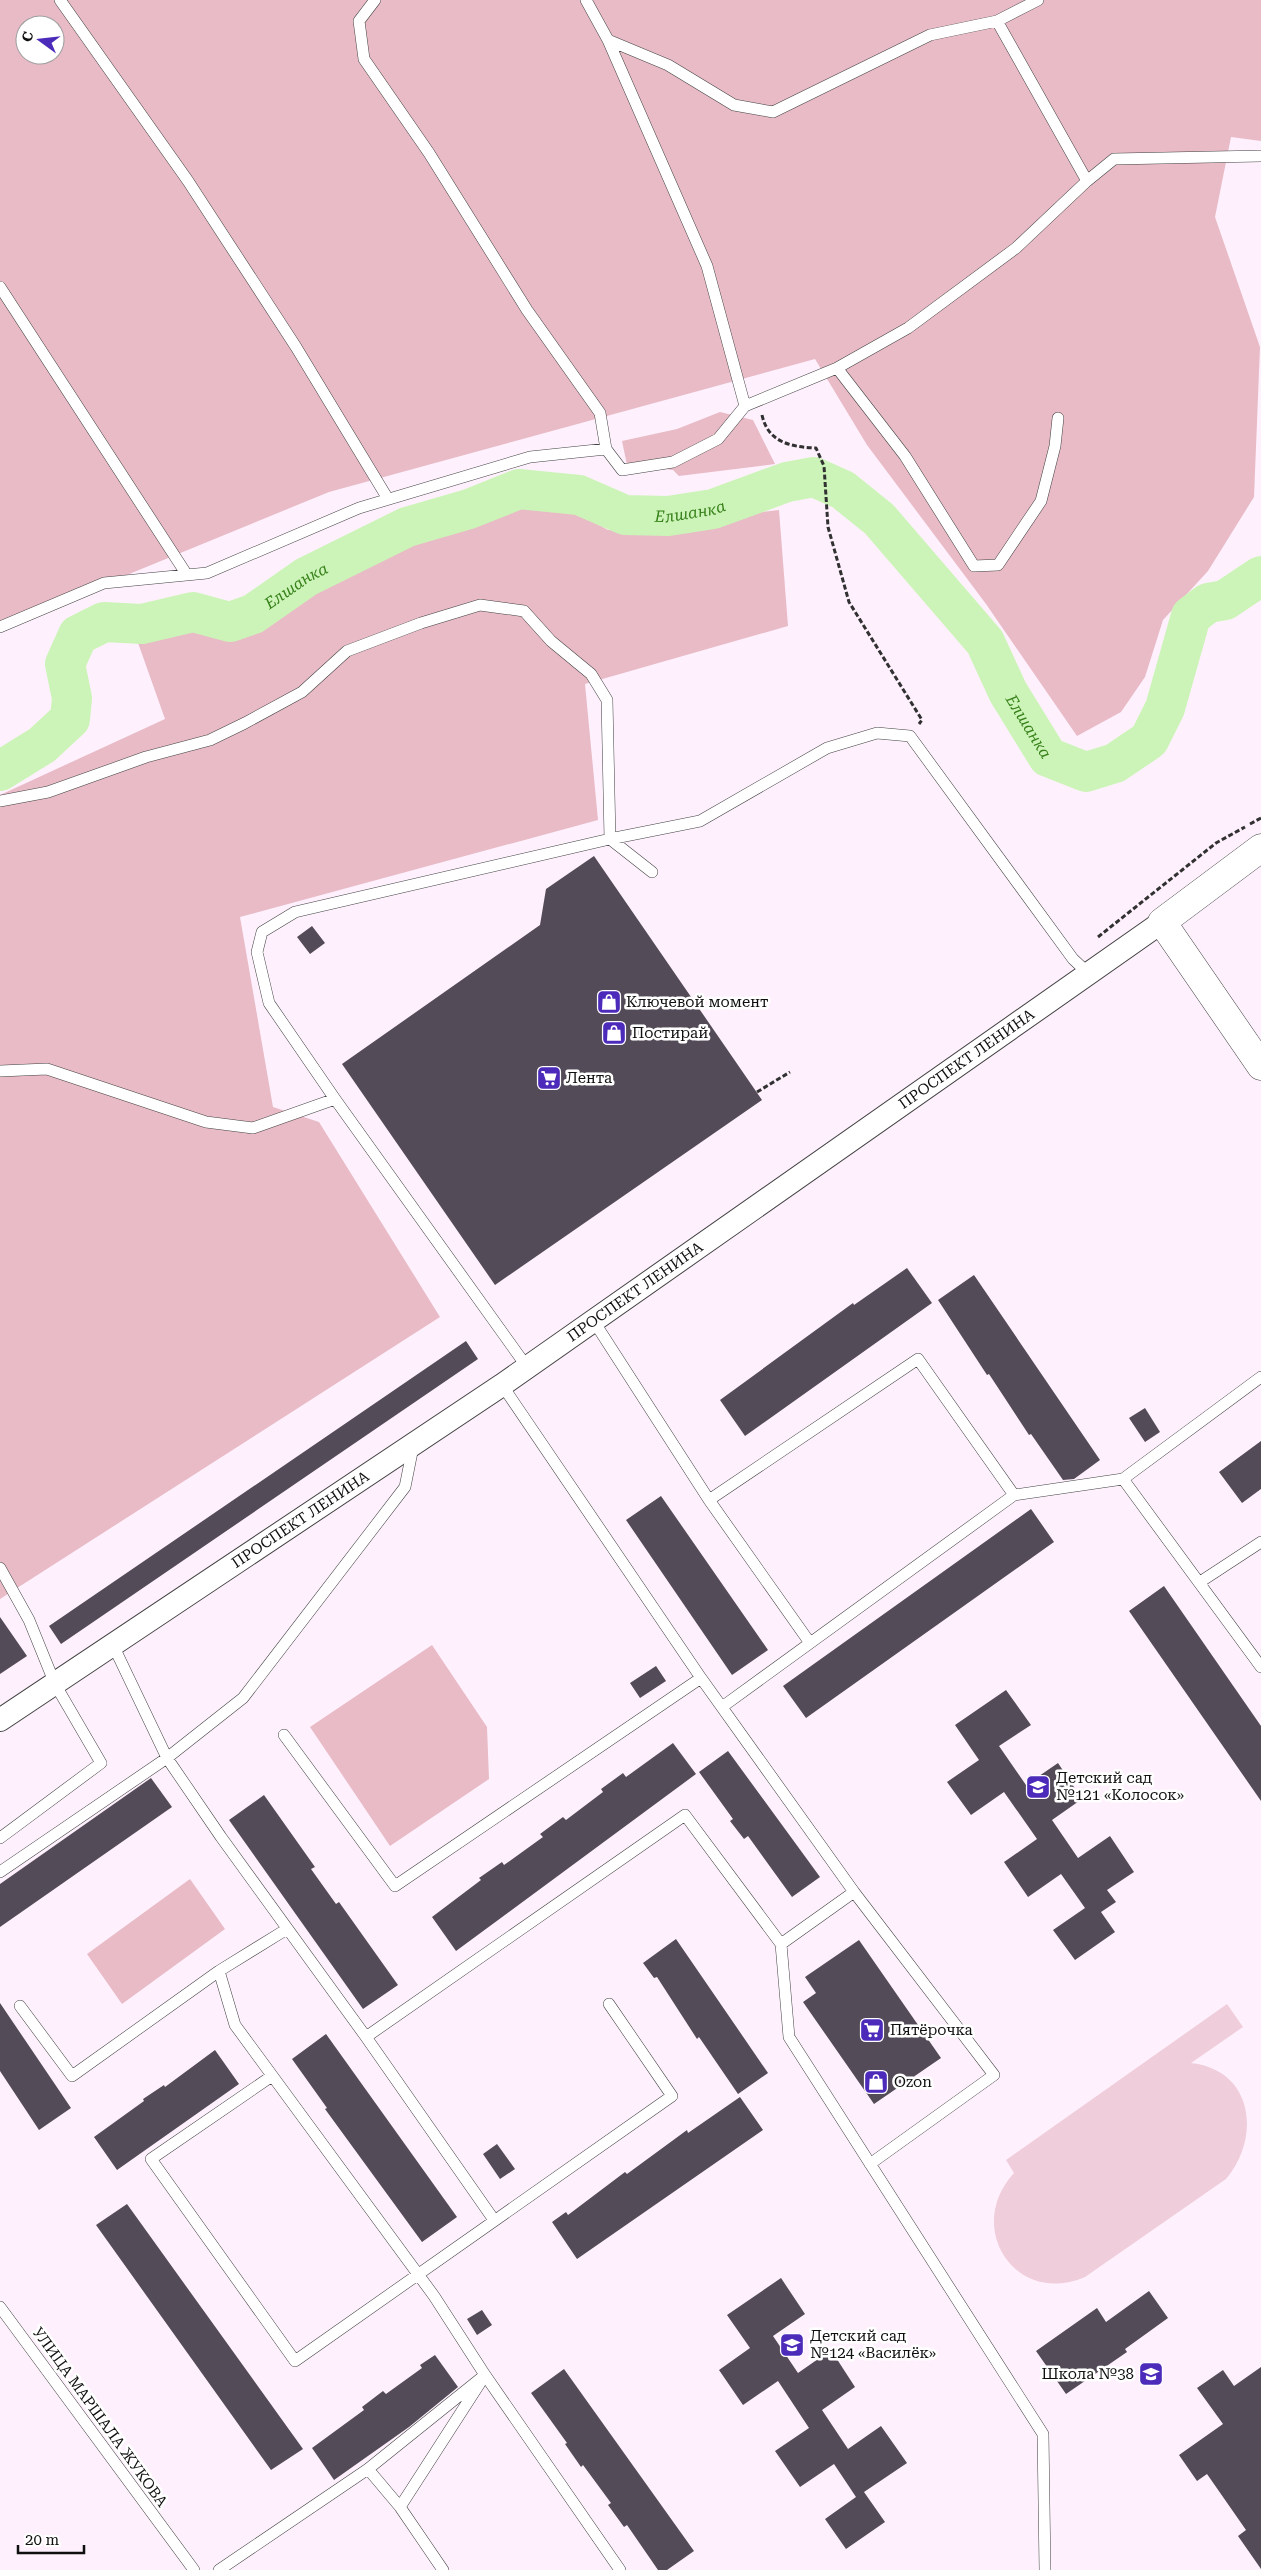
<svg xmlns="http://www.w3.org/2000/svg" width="1261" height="2570" viewBox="0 0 1261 2570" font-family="'Roboto Serif',serif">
  <rect width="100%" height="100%" fill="#fef1fd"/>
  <path fill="#e8bbc6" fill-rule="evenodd" d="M0,0h1261v141l-30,-4 -16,80 45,130 -6,150 -46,74 -45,49 -18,57 -24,35 -44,24 -91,-132 -119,-159 -52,-86 -486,133 -329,135zM25,25h30v30h-30z
    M720,412l33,8 22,44 -96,12 -6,-6 -46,-5 -5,-24 55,-12z
    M546,496l62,34 171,-20 9,116 -203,58 13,136 -358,97 33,190 46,15 121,195 -440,282v-804l165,-76 -28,-79z
    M432,1645l55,82 2,52 -99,67 -80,-119z
    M190,1879l35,50 -103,75 -35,-50z"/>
  <path fill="#f0cdda" d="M1227,2004l16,23 -52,36c63,7 70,75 35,116l-141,98c-70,30 -121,-50 -71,-104l-8,-13z"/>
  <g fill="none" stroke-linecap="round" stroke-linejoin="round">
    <path stroke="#cdf4b8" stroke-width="40" id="s1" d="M0,771l42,-26 28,-26 2,-21 -7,-34 13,-29 26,-13 38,2 51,-12 37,10 23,-8 53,-37 101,-50 62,-18 50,-20 60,6 46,20 43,1 45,-7 74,-27 27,-5 29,13 36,29 106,123 23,50 40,65 38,15 29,-9 34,-23 16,-32 26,-92 17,-13 17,-3 36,-24"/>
  </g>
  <path fill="#534b57" d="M594,856l168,244 -267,185 -153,-221 198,-139 6,-36z
    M312,926l13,17 -15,11 -13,-17z
    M907,1268l25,35 -187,133 -25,-36 133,-97 1,2z
    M974,1275l126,185 -26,19 -11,1 -32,-46 -2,1 -40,-61 -2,1 -49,-75z
    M466,1341l12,18 -417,285 -12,-18z
    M1145,1408l15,24 -15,10 -16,-24z
    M1261,1441v48l-19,14 -23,-31z
    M661,1496l107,154 -36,25 -106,-155z
    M1031,1509l23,33 -248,176 -23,-32z
    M1164,1586l97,140v75l-132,-190z
    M0,1617l27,39 -27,18z
    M656,1666l10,15 -26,17 -10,-15z
    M1006,1690l25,35 -32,21 27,39 32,-22 24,36 -30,21 26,38 32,-22 24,36 -27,18 9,12 -15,10 14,20 -40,28 -22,-30 32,-22 -24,-34 -33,23 -24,-35 33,-23 -33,-47 -33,23 -24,-33 32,-22 -24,-35z
    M673,1743l23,31 -240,177 -24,-34 49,-37 -2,-2 23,-16 2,3 39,-28 -3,-3 23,-17 3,3 37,-28 -2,-3 22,-16 3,4z
    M728,1751l92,126 -28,20 -44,-61 -4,3 -14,-18 3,-2 -34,-47z
    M151,1778l21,29 -172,120v-43z
    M264,1795l51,72 -4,2 25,35 3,-2 59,83 -35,24 -134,-189z
    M676,1939l92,134 -30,21 -39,-57 -2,2 -40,-62 -3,1 -11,-15z
    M859,1940l82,118 -67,46 -71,-102 13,-9 -11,-16z
    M0,2003l71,105 -32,22 -39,-59z
    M326,2034l131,183 -35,25 -97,-133 2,-1 -35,-49z
    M215,2050l24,34 -122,86 -23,-33 50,-36 -1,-2 21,-14 1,2z
    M740,2097l23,33 -186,129 -25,-37 14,-10 2,3 57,-43 2,2 60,-44 1,3z
    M497,2144l18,25 -15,10 -17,-25z
    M127,2204l176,245 -32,21 -175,-245z
    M781,2278l24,36 -32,22 25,37 33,-23 24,37 -33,23 26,39 33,-23 26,37 -43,29 21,30 -39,27 -21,-30 31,-22 -22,-33 -34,23 -25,-36 34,-23 -31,-47 -35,24 -24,-35 31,-22 -23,-33z
    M1149,2291l19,27 -43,31 2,3 -61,42 -30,-43 61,-43 9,14z
    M482,2310l10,15 -15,10 -10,-16z
    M435,2355l23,32 -49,40 -75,53 -22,-32 52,-38 -2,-3 21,-16 3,3 36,-26 -2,-3z
    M1261,2367v202l-23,-33 8,-6 -39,-56 -10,7 -18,-26 44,-31 -26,-36 26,-18 11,16z
    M564,2369l130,182 -27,19h-9l-31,-45 -3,2 -16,-22 3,-2 -28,-38 -2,2 -16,-23 2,-1 -36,-50z"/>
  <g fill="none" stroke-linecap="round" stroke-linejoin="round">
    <defs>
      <path id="service" d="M60,0l128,181 108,166 92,152
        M375,0l-16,21 5,38 65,94 98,157 73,103 6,36
        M586,0l22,40 99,226 38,140
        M608,40l60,25 66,40 39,7 157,-77 67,-14 41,-21
        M1087,181l27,-22 147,-3
        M0,287l187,288
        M837,368l68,88 69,110 24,-1 43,-64 14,-55 3,-28
        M0,627l104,-44 103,-10 152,-65 171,-51 76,-8 16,21 51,-8 45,-23 27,-33 92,-38 71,-40 108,-80 71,-67 -90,-160
        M0,801l48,-9 98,-35 64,-17 35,-17 57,-31 45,-41 74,-28 59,-18 44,6 27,30 40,33 16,26 3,139 42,33
        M0,1071l47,-2 159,53 47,6 82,-29
        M593,1320l116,180 101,143
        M527,1367l-192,-268 -66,-96 -12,-51 5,-20 33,-20 315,-73 90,-18 127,-73 50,-15 33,3 163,223 15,14
        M502,1385l199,293 153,214 -73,52
        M1123,1479l138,188
        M709,1500l209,-141 96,136 109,-16 138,-102
        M0,1568l29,52 26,64 46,79 -101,75
        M1200,1582l61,-40
        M113,1645l54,113 54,79 145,200 128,183
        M722,1707l292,-212
        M284,1735l111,151 306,-208
        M0,1872l167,-114 76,-60 162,-211 8,-40
        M854,1892l140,183 -124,89
        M219,1971l16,54 199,271 51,79 135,195
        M20,2006l52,70 147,-105 68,-42
        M366,2037l319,-222 96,129 8,93 254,397 2,136
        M272,2076l-121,83 144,202 377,-265 -63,-92
        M0,2307l194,263
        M368,2469l32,38 43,63
        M400,2507l80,-124
        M219,2570l149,-101 117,-94"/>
      <g id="minor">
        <path id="s2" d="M0,1720l502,-335 660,-463"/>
      </g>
      <path id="tertiary" d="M1261,848l-99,74 99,144"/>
    </defs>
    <use href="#service" stroke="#424242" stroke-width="12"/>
    <use href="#minor" stroke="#424242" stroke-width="24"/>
    <use href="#tertiary" stroke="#424242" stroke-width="29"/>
    <path stroke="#313131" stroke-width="3" stroke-dasharray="5 2.5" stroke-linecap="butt" d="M762,415c6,28 30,32 54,33l8,18 4,61 21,75 73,118 -3,4
      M1250,824l11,-6
      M1098,937l118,-94 29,-16
      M757,1092l33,-20"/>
    <use href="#service" stroke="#fff" stroke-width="11"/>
    <use href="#minor" stroke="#fff" stroke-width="22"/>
    <use href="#tertiary" stroke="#fff" stroke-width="28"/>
  </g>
  <defs>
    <symbol id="shop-square" viewBox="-11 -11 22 22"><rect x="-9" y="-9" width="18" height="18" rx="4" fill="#4c2bba" stroke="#fff"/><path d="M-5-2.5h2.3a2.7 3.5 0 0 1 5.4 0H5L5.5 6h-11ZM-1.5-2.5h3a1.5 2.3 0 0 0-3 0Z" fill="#fff"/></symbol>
    <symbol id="supermarket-square" viewBox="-11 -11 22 22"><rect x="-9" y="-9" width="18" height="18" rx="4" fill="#4c2bba" stroke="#fff"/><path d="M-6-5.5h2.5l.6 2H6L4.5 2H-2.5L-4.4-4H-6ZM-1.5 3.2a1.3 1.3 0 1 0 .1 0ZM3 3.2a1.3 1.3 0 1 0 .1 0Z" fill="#fff"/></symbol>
    <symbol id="school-square" viewBox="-11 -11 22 22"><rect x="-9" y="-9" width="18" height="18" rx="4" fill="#4c2bba" stroke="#fff"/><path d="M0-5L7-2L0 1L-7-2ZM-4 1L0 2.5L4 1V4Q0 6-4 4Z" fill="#fff"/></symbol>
  </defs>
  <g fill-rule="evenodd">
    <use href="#shop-square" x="595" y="988" width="28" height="28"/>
    <use href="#shop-square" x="600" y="1019" width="28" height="28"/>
    <use href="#supermarket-square" x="535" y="1064" width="28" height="28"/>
    <use href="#school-square" x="1024" y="1773" width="28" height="28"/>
    <use href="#supermarket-square" x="858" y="2016" width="28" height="28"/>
    <use href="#shop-square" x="862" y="2068" width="28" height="28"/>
    <use href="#school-square" x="778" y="2331" width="28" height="28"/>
    <use href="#school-square" x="1137" y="2360" width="28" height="28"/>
  </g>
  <g text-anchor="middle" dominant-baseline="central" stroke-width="5" stroke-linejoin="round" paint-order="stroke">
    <g font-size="15" fill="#0f0f0f" stroke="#fff" text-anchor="start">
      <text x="626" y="1002">Ключевой момент</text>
      <text x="632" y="1033">Постирай</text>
      <text x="566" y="1078">Лента</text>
      <text x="1056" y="1778">Детский сад<tspan x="1056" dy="17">№121 «Колосок»</tspan></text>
      <text x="890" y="2030">Пятёрочка</text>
      <text x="894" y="2082">Ozon</text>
      <text x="810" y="2336">Детский сад<tspan x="810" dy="17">№124 «Василёк»</tspan></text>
      <text x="1134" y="2374" text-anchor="end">Школа №38</text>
    </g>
    <g font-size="15" fill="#0f0f0f" stroke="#fff">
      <text stroke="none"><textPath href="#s2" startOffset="1171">ПРОСПЕКТ ЛЕНИНА</textPath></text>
      <text stroke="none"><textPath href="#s2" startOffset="766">ПРОСПЕКТ ЛЕНИНА</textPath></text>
      <text stroke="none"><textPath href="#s2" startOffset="361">ПРОСПЕКТ ЛЕНИНА</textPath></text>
      <text transform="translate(100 2417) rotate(54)">УЛИЦА МАРШАЛА ЖУКОВА</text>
    </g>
    <g font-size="16" font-style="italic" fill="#37811a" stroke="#fff">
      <text stroke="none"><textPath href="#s1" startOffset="829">Елшанка</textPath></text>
      <text stroke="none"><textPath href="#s1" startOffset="409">Елшанка</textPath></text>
      <text stroke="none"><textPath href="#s1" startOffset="1294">Елшанка</textPath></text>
    </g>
  </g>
  <g transform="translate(40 40) rotate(285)"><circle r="24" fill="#ffffff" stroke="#9f9f9f"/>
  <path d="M0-4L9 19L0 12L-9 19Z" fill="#4c2bba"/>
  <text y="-8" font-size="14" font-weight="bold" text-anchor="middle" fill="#0f0f0f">С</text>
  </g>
  <path d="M18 2545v8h66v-8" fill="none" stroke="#0f0f0f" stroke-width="2.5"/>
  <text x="25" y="2545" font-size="15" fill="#0f0f0f" stroke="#ffffff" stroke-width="4" paint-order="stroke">20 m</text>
</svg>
